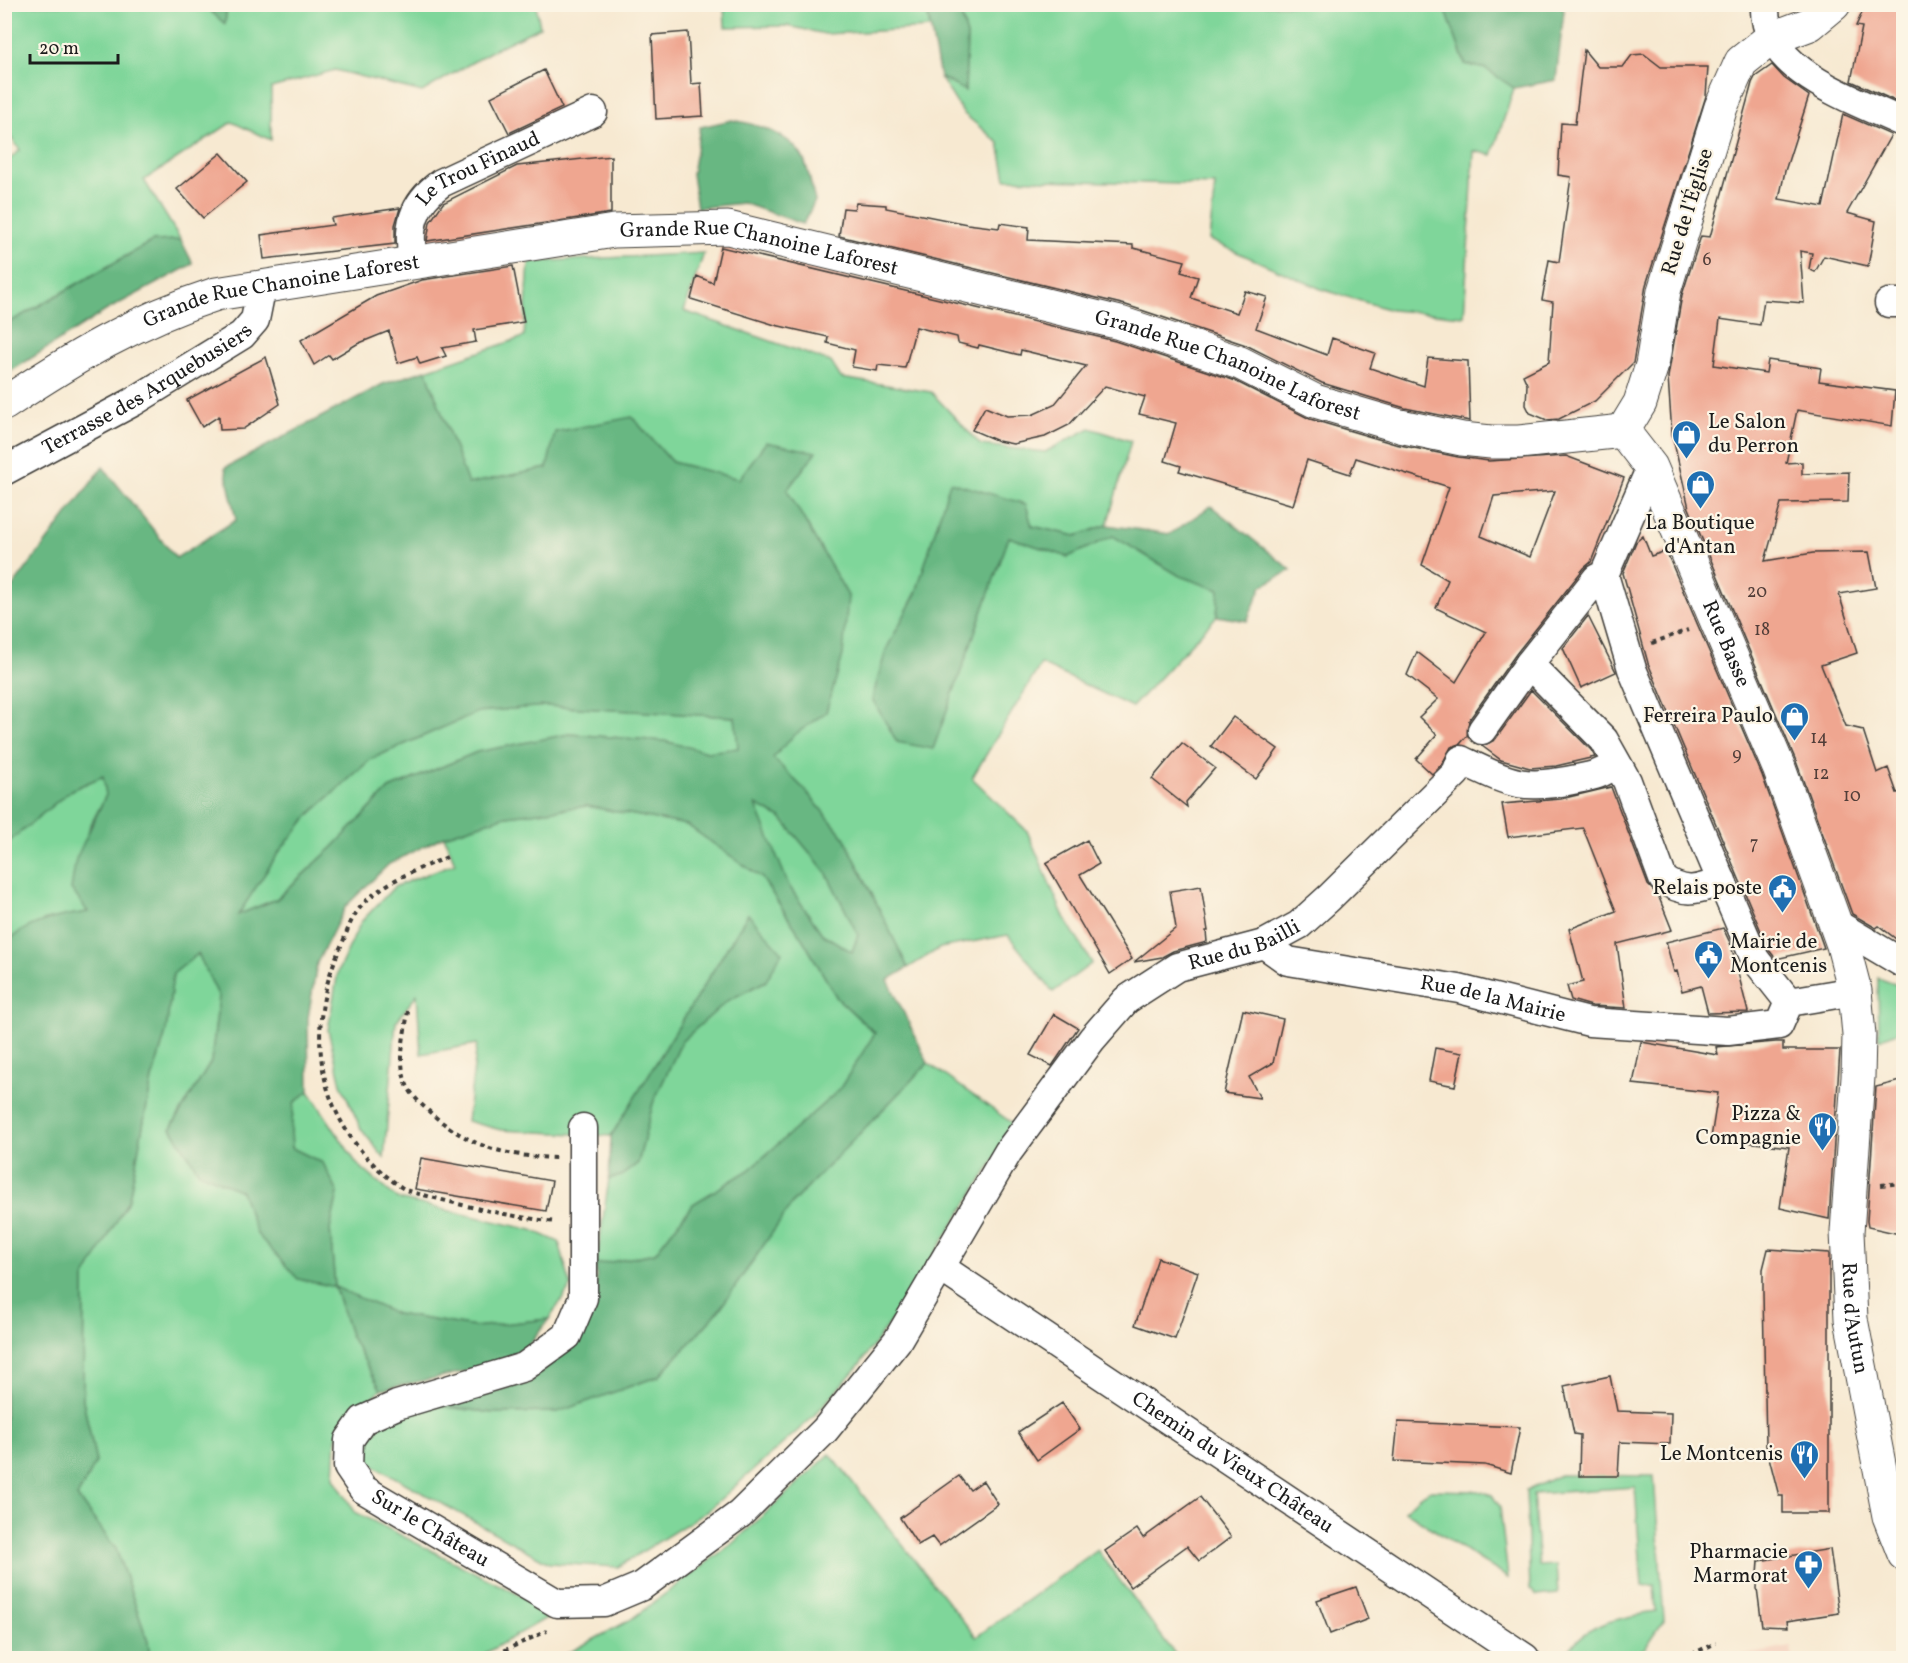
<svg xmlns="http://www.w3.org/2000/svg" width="1908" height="1663" viewBox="0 0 1908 1663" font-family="Vollkorn,serif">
  <rect width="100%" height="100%" fill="#fcf5e5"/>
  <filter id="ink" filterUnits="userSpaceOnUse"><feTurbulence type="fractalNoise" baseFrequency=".0167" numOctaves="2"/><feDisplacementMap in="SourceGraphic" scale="12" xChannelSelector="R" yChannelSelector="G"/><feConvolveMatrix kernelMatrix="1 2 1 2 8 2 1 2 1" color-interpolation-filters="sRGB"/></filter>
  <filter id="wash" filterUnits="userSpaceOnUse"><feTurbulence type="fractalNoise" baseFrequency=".008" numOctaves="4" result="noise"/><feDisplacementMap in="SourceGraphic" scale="24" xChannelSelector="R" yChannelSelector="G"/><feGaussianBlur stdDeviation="1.35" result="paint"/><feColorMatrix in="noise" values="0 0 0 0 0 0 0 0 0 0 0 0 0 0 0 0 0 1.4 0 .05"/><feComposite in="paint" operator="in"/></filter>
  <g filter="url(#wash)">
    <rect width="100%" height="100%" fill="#f7e9d1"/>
    <path fill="#f4d3c0" d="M1791,1647l2,11h-65z"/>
    <path fill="#7fd69a" stroke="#4e795b" stroke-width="1.5" d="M5,5h199l21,19 2,-19h309l4,22 -45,22 -73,43 -87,-22 -64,18v52l-39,-18 -88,58 37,60 -29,1 -147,84 -1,-161 16,-14 -15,-20z
      M724,5h202l4,23 -105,6 -37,-8 -63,1z
      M958,5h486l21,59 21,5 28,19 -22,67 -18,-4 -10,165 -73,-6 -70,-21 -112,-49 6,-55 -209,-6 -7,-36 -36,-30 -23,-36 25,14 2,-56z
      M704,253l-20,58 147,51 10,16 90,14 50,53 64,7 45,-24 41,13 -24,84 -31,11 -44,-10 -82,-43 -34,110 -30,57 47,99 76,-212 59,20 45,-22 67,41 39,14 -2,26 -85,91 -91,-43 -69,114 55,53 37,86 28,46 -39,29 -45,-57 -68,13 -32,20 -64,-131 -39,-47 -33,-32 21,-22 33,-24 22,-116 -61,-106 28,-37 -49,-11 -27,37 -67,-17 -40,-45 -84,51 -81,16 -41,-114 98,-33 5,-75z
      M546,706l189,11 4,32 -32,3 -43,-11 -95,-7 -92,18 -88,37 -56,58 -57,52 -39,16 42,-63 31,-38 61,-55 107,-47z
      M104,776l2,19 -17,33 -1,84c-31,5 -60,9 -83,32v-99l66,-55z
      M755,804l26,14 45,54 32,63 -6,17 -30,-18 -33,-48z
      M587,806l100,19 75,53 40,60 35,60 38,36 -36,56 -90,80 -56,34 -38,49 -59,12 13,-86 12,-3 17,-13 15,-60 29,-62 45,-40 39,-20 -18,-67 -137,222 -110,-6 -34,-9 10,-77 -56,10 -4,-60 -21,28 -12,136 -23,-29 -20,-45 -13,-54 10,-59 23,-49 33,-35 61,-24 -11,-27 62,-20z
      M198,953l21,44 -8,65 -40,66 28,44 42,19 16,43 78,52 -5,-57 8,-36 -15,-30 -31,-15 -1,-17 3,-28 15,-12 48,73 41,35 134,31 27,12 12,44 -22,33 -74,8 -79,-13 -61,-26 15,47 31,55 -35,31 -10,17 -2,40 21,34 200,101 -78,45h-327l-2,-16 -32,-93 -39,-52 19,-35 -13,-62 1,-121 45,-80 23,-120 14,-47 7,-58z
      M1878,978l25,9v43l-24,9z
      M928,1063l88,63 -116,182 -39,55 -49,55 -106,94 -88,55 -69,-4 -180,-100v-24l14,-18 48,-16 63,8 63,-1 102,-36 58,-63 77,-112z
      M830,1454l146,183 121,-87 81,108h-619l71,-38 103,-77z
      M1560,1475l94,1 10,144 -18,27 -15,11h-66c17,-36 55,-40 91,-46l-2,-27 -12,1 -7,-99 -102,7 6,72 17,-1 2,29 -21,2 -7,-7 -4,-98z
      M1431,1490l47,1 14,4 8,12 8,71 -103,-67 13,-14z"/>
    <path fill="#67b782" stroke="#426a4f" stroke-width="1.5" fill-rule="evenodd" d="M204,5h23l-2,19z
      M926,5h32l9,30 -2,56 -25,-14z
      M1444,5h117l3,5 -8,70 -42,8 -28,-19 -21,-5z
      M732,120c24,4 56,13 70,36 7,12 9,31 13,45l-12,23 -60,-21 -46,5 -5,-34 8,-47z
      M181,240l12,24 -86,46 -102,65v-50l148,-84z
      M426,370l42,114 79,-16 8,-36 77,-15 40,45 67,17 27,-37 50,10 -29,38 61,106 -5,59 -17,57 -33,24 -20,22 32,32 39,47 64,131 -20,12 40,83 -134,138 -77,112 -58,63 -101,36 -64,1 -63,-8 97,-22 50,-44 19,-33 -1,-41 59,-12 38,-49 56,-34 90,-80 36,-57 -38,-35 -35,-60 -40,-60 -75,-53 -100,-19 -81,10 -62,20 -55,28 -43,42 -29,57 -9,55 1,73 -15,12 -3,28 1,17 31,15 15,30 -8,36 5,58 61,27 79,13 74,-8 -21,28 -42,20 -105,23 -31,-55 -15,-48 -37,-8 -41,-45 -16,-43 -42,-19 -28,-44 40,-66 8,-65 -21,-43 -25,20 -7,58 -14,47 -23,120 -45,80 -1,121 13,62 -19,35 39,52 32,93 2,16h-145v-714c22,-23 52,-27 83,-32l-17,-23 5,-30 30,-64 -3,-19 -32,14 -66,55v-242l5,-13 93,-123 73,91 60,-38 -11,-52 158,-84zM546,706l189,11 3,31 -31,4 -43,-11 -95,-7 -92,18 -88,37 -56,58 -56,52 -39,16 41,-63 31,-38 61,-55 107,-47zM756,805l25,13 45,54 32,63 -6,17 -30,-18 -33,-48z
      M950,482l76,22 6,22 44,10 31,-11 63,9 41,-28 80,64 -29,16 -15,35 -30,-5 2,-26 -39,-14 -67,-40 -45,21 -59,-20 -76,212 -36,-7 -25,-43 14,-49 30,-57z
      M748,914l34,38 -16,29 -39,20 -45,40 -29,62 -15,60 -17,13 -12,3 2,-43z"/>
    <g id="blocks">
      <path fill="#efa690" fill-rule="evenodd" d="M1866,4h38v101l-53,-24 11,-54 -6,-1z
        M688,32l3,52 10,-1 2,33 -47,3 -4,-84z
        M1584,50l14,17h25l9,-12 12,-1 17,13h47l-2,29 -60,189 -13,78 -38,38 -36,18 -12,1 -17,-7 -4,-8 1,-21 -4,-9 26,-13 4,-60 -11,-2 7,-40 10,2 12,-85 -13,-2 3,-52 14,1z
        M1772,65l12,13 25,18 -24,75 -6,28 44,8 20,-93 48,21 -44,78 29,8 -8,45 -44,-10 -9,16 -6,-3 3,-16 -12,-2 4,52 -40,-3 -4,25 -40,-6 -6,46 52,8 2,-13 53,8 -2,13 76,10 -3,35 -95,-16 -11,53 16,-1v12l47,-2 -1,30 -67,1 -16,58 48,-8 56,-1 7,36 -37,6 18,59 -36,12 25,61 17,4 14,43 11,-5 9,25 7,-2v154l-25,-19 -3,2 -24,-14 -56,-153 -107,-253 -17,-74 -4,-57 14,-82 19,-59 9,1 42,-154 3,-6z
        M544,70l18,38 -53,25 -18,-36z
        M221,153l26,29 -44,36 -26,-29z
        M611,156v57l-184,28 3,-19 13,-19 74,-37z
        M856,203l30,2v3l81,16 32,4 1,-5 29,4 -1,13 105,5v3l52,13 -4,11 17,5 -7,21 46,15 8,-22 22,6 -11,31 71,27 5,-17 43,15 -5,15 54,18 4,-28 40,3 2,60 -65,-13 -83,-25 -76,-38 -120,-40 -287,-69 4,-28 11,1z
        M400,208l-5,17v19l-131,15 -3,-24 72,-10 -2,-7z
        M721,247l394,94 118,39 77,39 85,25 63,13 31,4 77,-5 58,22 -33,84 -7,6 -68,86 -47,66 -2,16 -7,8 -9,3 -9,17 -10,10 -16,-15 21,-24 -18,-18 19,-18 -31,-24 10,-23 39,30 30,-50 -50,-24 12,-28 -26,-15 27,-78 -93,-29 -6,16 -43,-14 -14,45 -114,-34 2,-5 -16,-5 11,-38 -37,-9 6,-17 -40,-11 -36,39 -24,12 -32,7 -15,-3 -26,-11 13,-23 22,9 25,-1 22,-10 32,-39 -65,-16 -1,5 -41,-10 -1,3 -20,-5 -1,-6 -41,-10 -11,41 -27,-3 -1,6 -25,-4 3,-17 -28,-7 1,-6 -53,-12 -84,-26 6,-23 16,7zM1555,491l-25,66 -49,-21 13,-40z
        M513,266l11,56 -50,8 2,12 -34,6 4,8 -26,8 -3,-7 -19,6 -9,-32 -32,13 -25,15 -3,-4 -15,10 -13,-25 75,-44 46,-16z
        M266,357l14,47 -37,25 -23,1 -1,-14 -17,11 -15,-27z
        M1643,536l8,20 15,-5 96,224 62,173 -48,11 -7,-9 -121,-287 -25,-90 13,-31z
        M1588,616l28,56 -35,16 -18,-40z
        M1531,690l60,60 4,7 -39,9 -26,2 -29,-8 -19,-14 13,-6z
        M1233,717l45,32 -22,30 -45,-33z
        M1182,743l33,25 -29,34 1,5 -35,-28z
        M1611,787l37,98 10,10 14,35 -55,14 9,64 -34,-2 -21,-6 -4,-14 16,-4 -14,-53 47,-18 -33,-83 -75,9 -6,-33 59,-5z
        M1087,840l12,24 -19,11 52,84 -22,15 -64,-111z
        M1201,886l7,45h-2l1,11 -34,9 -11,6 -28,5 42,-34 -6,-37z
        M1723,928l8,17 17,67 -40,1 -7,-27 -19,5 -5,-20 -3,1 -8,-30z
        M1243,1010l40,9 -10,44 -24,14 11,21 -36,-5z
        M1054,1014l24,14 -26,38 -22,-11z
        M1641,1042l77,13 -2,-8 60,-5h7v8h57l-11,169 -49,-11 9,-61 -78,-9 7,-45 -85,-9z
        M1435,1048l27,5 -7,33 -26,-5z
        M1904,1080v155l-36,-8 -1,-6 9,-134z
        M421,1158l131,23 -6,30 -131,-22z
        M1768,1249l61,4v260h-46v-17h-4l-13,-50 -3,-153v-24z
        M1158,1258l40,14 -23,67 -40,-14z
        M1610,1376l7,35 54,2 -1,31 -50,-2 -2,34h-39l1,-41 -6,-1 -10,-48z
        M1062,1403l18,26 -43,31 -19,-28z
        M1398,1422l122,5 -9,46 -26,-8 -91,-4z
        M959,1476l11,14 13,-9 15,23 -59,42 -7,-9 -14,8 -18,-27z
        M1200,1497l31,40 -32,24 -12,-15 -57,41 -25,-36 32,-22 6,9z
        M1830,1549l9,64 -52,8 1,6 -26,-1 -5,-38 2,-27z
        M1356,1587l12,32 -38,15 -13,-34z"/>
    </g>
  </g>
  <g filter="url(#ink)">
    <use href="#blocks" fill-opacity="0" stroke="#3d3b37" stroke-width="1.5"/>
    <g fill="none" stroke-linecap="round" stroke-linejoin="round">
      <defs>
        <g id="minor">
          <path d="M1765,4c-4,67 89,95 139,119"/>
          <path id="s1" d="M413,261c-6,-34 -1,-57 28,-78l152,-71"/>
          <path d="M1889,303h15"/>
          <path id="s2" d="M4,471l129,-69 109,-67 13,-15 7,-35"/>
          <path d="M1604,575l28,94 101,239 22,51 34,43"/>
          <path d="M1529,664l75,76 23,41 36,98c21,16 35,11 59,2"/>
          <path d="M1482,730l47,-66 68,-86 7,-3 47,-108"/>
          <path d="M1835,923l69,41"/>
          <path id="s3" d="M1264,944l24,17 171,28 130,33 139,9 51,-6 10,-23 66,-11"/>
          <path id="s4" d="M583,1128v170l-16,38 -43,31 -127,38 -34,15 -14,20 -1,27 15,22 194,114 47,-1 38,-16 98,-72 85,-84 72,-89 111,-189 84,-113 34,-39 51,-33 87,-23 35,-19 30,-27 127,-125 5,-13c49,23 61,31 116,19 15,-3 26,-5 38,-15"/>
          <path id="s5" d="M940,1267l585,391"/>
        </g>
        <g id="major">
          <path id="s6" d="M1834,4l-24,20 -40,15 -29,23 -20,45 -57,184 -12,74 -12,38 -17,28 28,36 128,301 64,177 12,46 4,44 -1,42 -11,155 4,87 38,197 15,38"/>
          <path id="s7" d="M4,404c69,-46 132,-84 212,-110l398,-63 114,-3 392,95 120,40 75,38 85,25 62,13 29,3h28l104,-11"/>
        </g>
      </defs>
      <use href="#minor" stroke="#3d3b37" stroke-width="31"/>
      <use href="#major" stroke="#3d3b37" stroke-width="35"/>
      <path stroke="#3d3b37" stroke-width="4" stroke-dasharray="4.5 4.5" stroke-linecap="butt" d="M1652,643l36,-13
        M447,857c-32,14 -70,26 -91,56 -7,10 -10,23 -15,33 -41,89 -22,184 60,241 8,6 21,7 30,10 41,11 83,20 125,25
        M408,1011c-3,22 -10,47 -3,69 5,15 17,25 28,35 39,33 73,41 123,43
        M1881,1185l23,-2
        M488,1658l59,-27
        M1683,1658l33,-15"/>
      <use href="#minor" stroke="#fff" stroke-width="28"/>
      <use href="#major" stroke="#fff" stroke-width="33"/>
    </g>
  </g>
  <defs>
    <symbol id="shop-pin" viewBox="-11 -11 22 30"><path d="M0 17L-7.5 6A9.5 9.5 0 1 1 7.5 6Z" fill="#1f6fb2" stroke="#fcf5e5"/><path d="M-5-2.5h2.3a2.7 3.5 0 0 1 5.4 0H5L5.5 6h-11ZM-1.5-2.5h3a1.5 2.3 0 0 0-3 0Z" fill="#fff"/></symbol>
    <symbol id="civic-pin" viewBox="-11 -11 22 30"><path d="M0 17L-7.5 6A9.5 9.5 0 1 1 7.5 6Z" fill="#1f6fb2" stroke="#fcf5e5"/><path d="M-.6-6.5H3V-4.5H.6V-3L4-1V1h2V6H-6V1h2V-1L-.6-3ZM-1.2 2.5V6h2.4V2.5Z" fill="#fff"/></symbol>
    <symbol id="restaurant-pin" viewBox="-11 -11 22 30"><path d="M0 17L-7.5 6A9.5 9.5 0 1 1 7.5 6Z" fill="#1f6fb2" stroke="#fcf5e5"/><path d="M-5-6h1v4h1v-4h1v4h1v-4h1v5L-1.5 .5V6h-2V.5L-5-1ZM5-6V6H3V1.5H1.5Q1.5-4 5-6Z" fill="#fff"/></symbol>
    <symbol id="pharmacy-pin" viewBox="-11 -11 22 30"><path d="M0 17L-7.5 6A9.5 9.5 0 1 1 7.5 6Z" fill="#1f6fb2" stroke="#fcf5e5"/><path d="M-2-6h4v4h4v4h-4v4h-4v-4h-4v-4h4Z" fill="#fff"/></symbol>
  </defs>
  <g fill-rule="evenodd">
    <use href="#shop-pin" x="1670" y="418" width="33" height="45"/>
    <use href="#shop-pin" x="1684" y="468" width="33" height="45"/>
    <use href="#shop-pin" x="1778" y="700" width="33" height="45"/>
    <use href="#civic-pin" x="1766" y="872" width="33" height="45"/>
    <use href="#civic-pin" x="1692" y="938" width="33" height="45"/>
    <use href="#restaurant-pin" x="1806" y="1110" width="33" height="45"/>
    <use href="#restaurant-pin" x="1788" y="1438" width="33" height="45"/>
    <use href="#pharmacy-pin" x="1792" y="1548" width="33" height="45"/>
  </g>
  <g text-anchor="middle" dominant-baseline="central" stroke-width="4.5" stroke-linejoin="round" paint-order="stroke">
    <g font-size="18" fill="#513e39">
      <text x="1707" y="260">6</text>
      <text x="1757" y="592">20</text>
      <text x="1762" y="630">18</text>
      <text x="1819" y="738">14</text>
      <text x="1737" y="755">9</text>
      <text x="1821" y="774">12</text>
      <text x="1852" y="796">10</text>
      <text x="1754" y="844">7</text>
    </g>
    <g font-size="21" fill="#1c1c1c" stroke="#fcf5e5">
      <text stroke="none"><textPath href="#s1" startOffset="128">Le Trou Finaud</textPath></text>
      <text transform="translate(1688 212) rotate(-73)">Rue de l'Église</text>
      <text stroke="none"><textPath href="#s7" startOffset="790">Grande Rue Chanoine Laforest</textPath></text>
      <text stroke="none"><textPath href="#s7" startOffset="304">Grande Rue Chanoine Laforest</textPath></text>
      <text stroke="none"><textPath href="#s7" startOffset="1276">Grande Rue Chanoine Laforest</textPath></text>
      <text stroke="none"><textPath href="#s2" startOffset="165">Terrasse des Arquebusiers</textPath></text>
      <text stroke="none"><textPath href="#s6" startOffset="738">Rue Basse</textPath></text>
      <text stroke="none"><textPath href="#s4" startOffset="1724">Rue du Bailli</textPath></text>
      <text stroke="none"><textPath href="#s3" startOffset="238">Rue de la Mairie</textPath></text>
      <text stroke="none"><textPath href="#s6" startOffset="1437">Rue d'Autun</textPath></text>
      <text stroke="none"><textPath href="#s5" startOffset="352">Chemin du Vieux Château</textPath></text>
      <text stroke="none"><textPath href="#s4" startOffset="590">Sur le Château</textPath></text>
    </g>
    <g font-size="21" fill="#1c1c1c" stroke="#fcf5e5" text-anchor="end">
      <text x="1708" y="422" text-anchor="start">Le Salon<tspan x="1708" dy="24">du Perron</tspan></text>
      <text x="1700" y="523" text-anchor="middle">La Boutique<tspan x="1700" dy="24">d'Antan</tspan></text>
      <text x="1773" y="716">Ferreira Paulo</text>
      <text x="1762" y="888">Relais poste</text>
      <text x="1730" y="942" text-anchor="start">Mairie de<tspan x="1730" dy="24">Montcenis</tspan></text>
      <text x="1801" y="1114">Pizza &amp;<tspan x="1801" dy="24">Compagnie</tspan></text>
      <text x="1783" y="1454">Le Montcenis</text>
      <text x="1788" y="1552">Pharmacie<tspan x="1788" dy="24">Marmorat</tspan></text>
    </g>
  </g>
  <rect width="1908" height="1663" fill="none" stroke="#fcf5e5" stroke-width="24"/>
  <path d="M30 54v9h88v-9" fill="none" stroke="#1c1c1c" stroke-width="3"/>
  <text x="39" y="54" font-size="18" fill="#1c1c1c" stroke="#fcf5e5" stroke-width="4.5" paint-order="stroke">20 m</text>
</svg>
